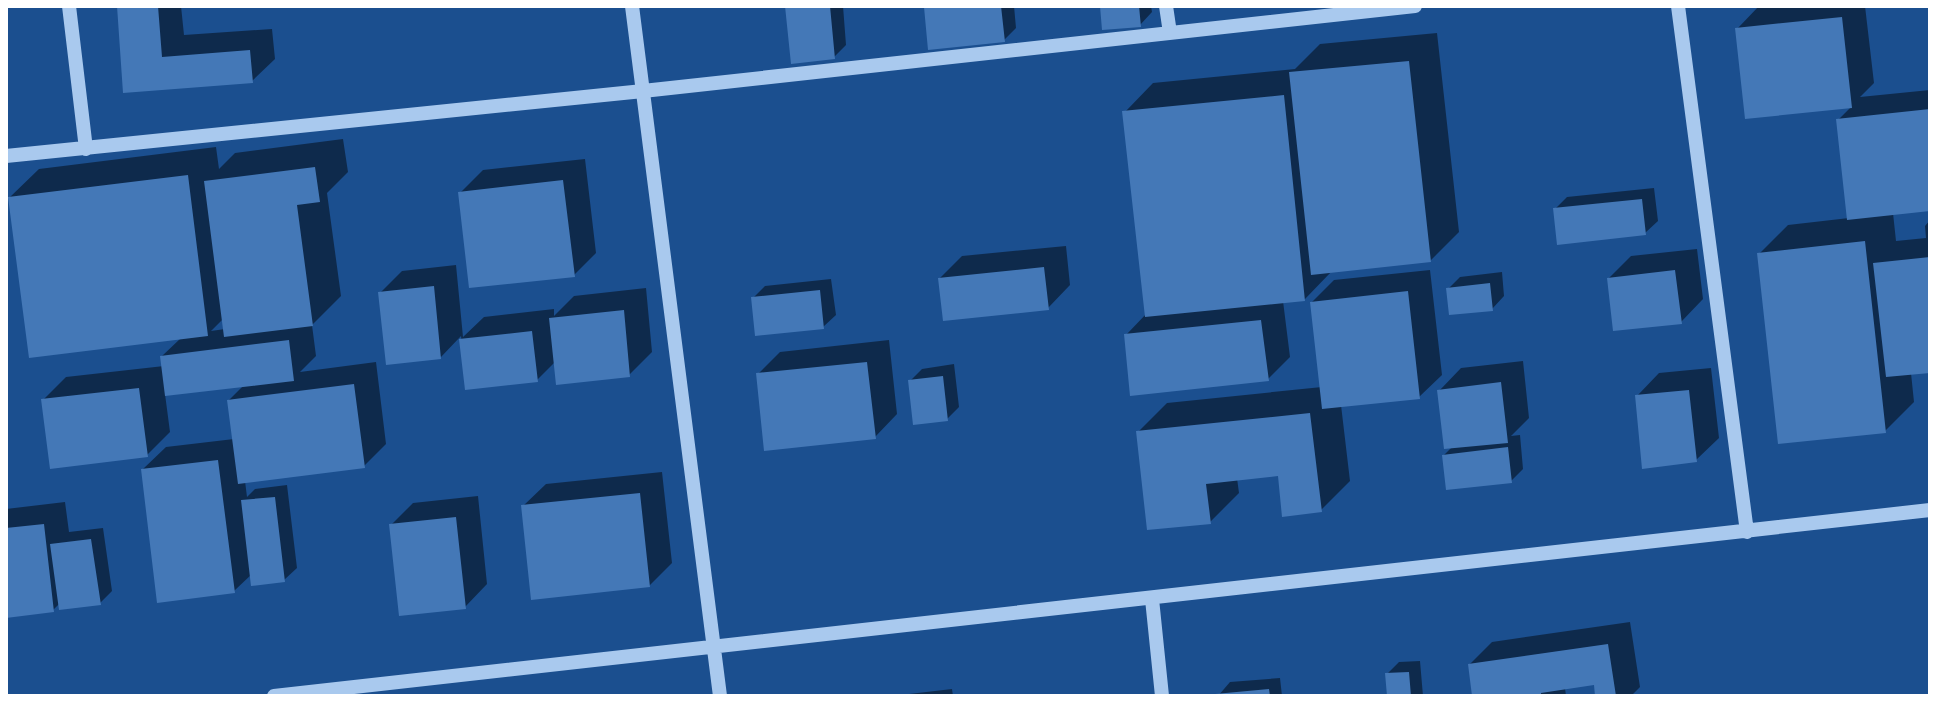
<svg xmlns="http://www.w3.org/2000/svg" width="1936" height="702" viewBox="0 0 1936 702" font-family="'Fira Sans Condensed',sans-serif">
  <rect width="100%" height="100%" fill="#1b4f8f"/>
  <path fill="#0007" fill-rule="evenodd" d="M119,6h62l3,29 88,-6 3,30 -23,22 -127,10z
    M788,6h55l3,39 -12,12z
    M928,6h86l2,22 -12,12z
    M1102,6h49l1,6 -12,13z
    M1759,6h106l9,77 -14,14 70,-7v119l-37,4 3,28 30,-3 -1,-12 5,-6v151l-19,2 3,29 -29,29 -126,-177 29,-29 61,-7 -11,-98 14,-14 -106,11 -9,-88z
    M1437,33l22,199 -29,29 -98,10 -27,28 -22,2 7,56 -22,22 -142,-44 21,-22 -22,-201 28,-29 142,-14 25,-25z
    M343,139l5,33 -21,21 14,103 -29,29 4,31 -16,16 76,-10 10,82 -22,22 -119,15 2,16 8,-8 32,-4 10,83 -13,12 -32,-6 -18,17 -91,-122 23,-22 68,-8 -5,-39 15,-15 -79,9 5,38 -23,23 -104,-55 23,-23 98,-11 -2,-10 19,-18 -171,-141 29,-28 177,-22 3,22 16,-16zM224,318l1,11 -14,2z
    M585,159l11,94 -22,22 -114,-82 23,-23z
    M1654,188l4,33 -13,12 -90,-24 12,-12z
    M1066,246l4,39 -22,23 -108,-30 22,-22z
    M1697,249l6,50 -22,23 -72,-44 22,-22z
    M456,265l7,72 21,-20 70,-8v7l20,-20 72,-8 6,64 -23,23 -73,-14 -19,19 -70,8 -6,-52 -20,21 -61,-64 22,-22z
    M1430,270l12,105 -23,22 -78,8 9,76 -29,29 -41,-36 -43,4 2,15 -29,29 -72,-90 29,-29 155,-16 -10,-85 22,-22z
    M1502,272l2,24 -12,13 -44,-20 12,-12z
    M831,279l5,36 -13,12 -70,-29 12,-12z
    M889,340l8,74 -22,23 -117,-63 22,-22z
    M1523,361l6,57 -18,18 9,-1 3,34 -12,12 -67,-26 9,-9 -14,-55 22,-23z
    M954,364l5,43 -12,12 -37,-38 12,-12z
    M1711,368l8,70 -23,22 -59,-64 22,-23z
    M662,472l10,91 -23,23 -126,-80 23,-22z
    M478,496l9,88 -22,23 -74,-82 22,-22z
    M65,502l4,30 34,-4 9,63 -12,12h-40l-7,7 -47,6v-107z
    M1630,622l10,65 -9,9h-34l-1,-13 -31,5 1,8h-92l-4,-32 22,-22z
    M1420,661l3,35h-34l-2,-22 12,-12z
    M1280,678l2,18h-64l12,-14z
    M952,689l1,7h-61z"/>
  <path fill="#4478b7" d="M117,6h41l4,51 88,-7 3,33 -130,10z
    M785,6h45l5,53 -44,5z
    M936,6h65l4,36 -77,8 -4,-43z
    M1100,6h39l2,21 -39,3z
    M1842,17l10,91 -107,11 -10,-91z
    M1409,61l22,201 -120,13 -22,-203z
    M1284,95l21,206 -160,16 -23,-206z
    M1930,109v102l-83,9 -11,-101z
    M315,167l5,35 -23,3 16,121 -89,11 -20,-156z
    M188,175l20,161 -179,22 -21,-161z
    M563,180l12,97 -106,11 -11,-96z
    M1642,199l4,36 -89,10 -4,-37z
    M1865,241l21,192 -108,11 -21,-191z
    M1930,257v116l-44,4 -13,-114z
    M1044,267l5,43 -106,11 -5,-43z
    M1675,270l7,54 -69,7 -6,-53z
    M1490,283l3,28 -44,4 -3,-27z
    M434,286l7,73 -55,6 -8,-73z
    M820,290l4,39 -69,7 -4,-39z
    M1408,291l12,108 -98,10 -12,-107z
    M624,310l6,67 -74,8 -7,-67z
    M1261,320l8,61 -139,15 -6,-62z
    M532,331l6,51 -73,8 -6,-51z
    M289,340l5,41 -129,15 -5,-40z
    M867,362l9,77 -112,12 -8,-78z
    M943,376l5,45 -35,4 -5,-45z
    M1501,382l7,61 -64,6 -7,-59z
    M354,384l11,84 -127,16 -11,-84z
    M139,388l9,69 -98,12 -9,-70z
    M1689,390l8,72 -55,7 -7,-74z
    M1310,413l12,99 -40,5 -4,-41 -72,8 5,40 -64,6 -11,-99z
    M1508,447l4,36 -66,7 -4,-35z
    M218,460l17,133 -78,10 -16,-134z
    M640,493l10,94 -119,13 -10,-95z
    M275,497l10,85 -34,4 -10,-86z
    M456,517l10,92 -67,7 -10,-92z
    M44,524l10,88 -48,6v-90z
    M91,539l10,66 -42,5 -9,-66z
    M1608,644l8,52h-21l-1,-11 -53,8v3h-69l-4,-32z
    M1409,672l2,24h-24l-2,-23z
    M1269,689l1,7h-55v-2z"/>
  <g fill="none" stroke-linecap="round" stroke-linejoin="round">
    <path stroke="#a9c9ee" stroke-width="14" d="M69,6l17,143
      M632,6l88,690
      M1166,6l4,27
      M1678,6l69,526
      M6,156l637,-65 772,-85
      M1152,599l10,97
      M274,696l1656,-186"/>
  </g>
  <rect width="1936" height="702" fill="none" stroke="#ffffff" stroke-width="16"/>
</svg>
